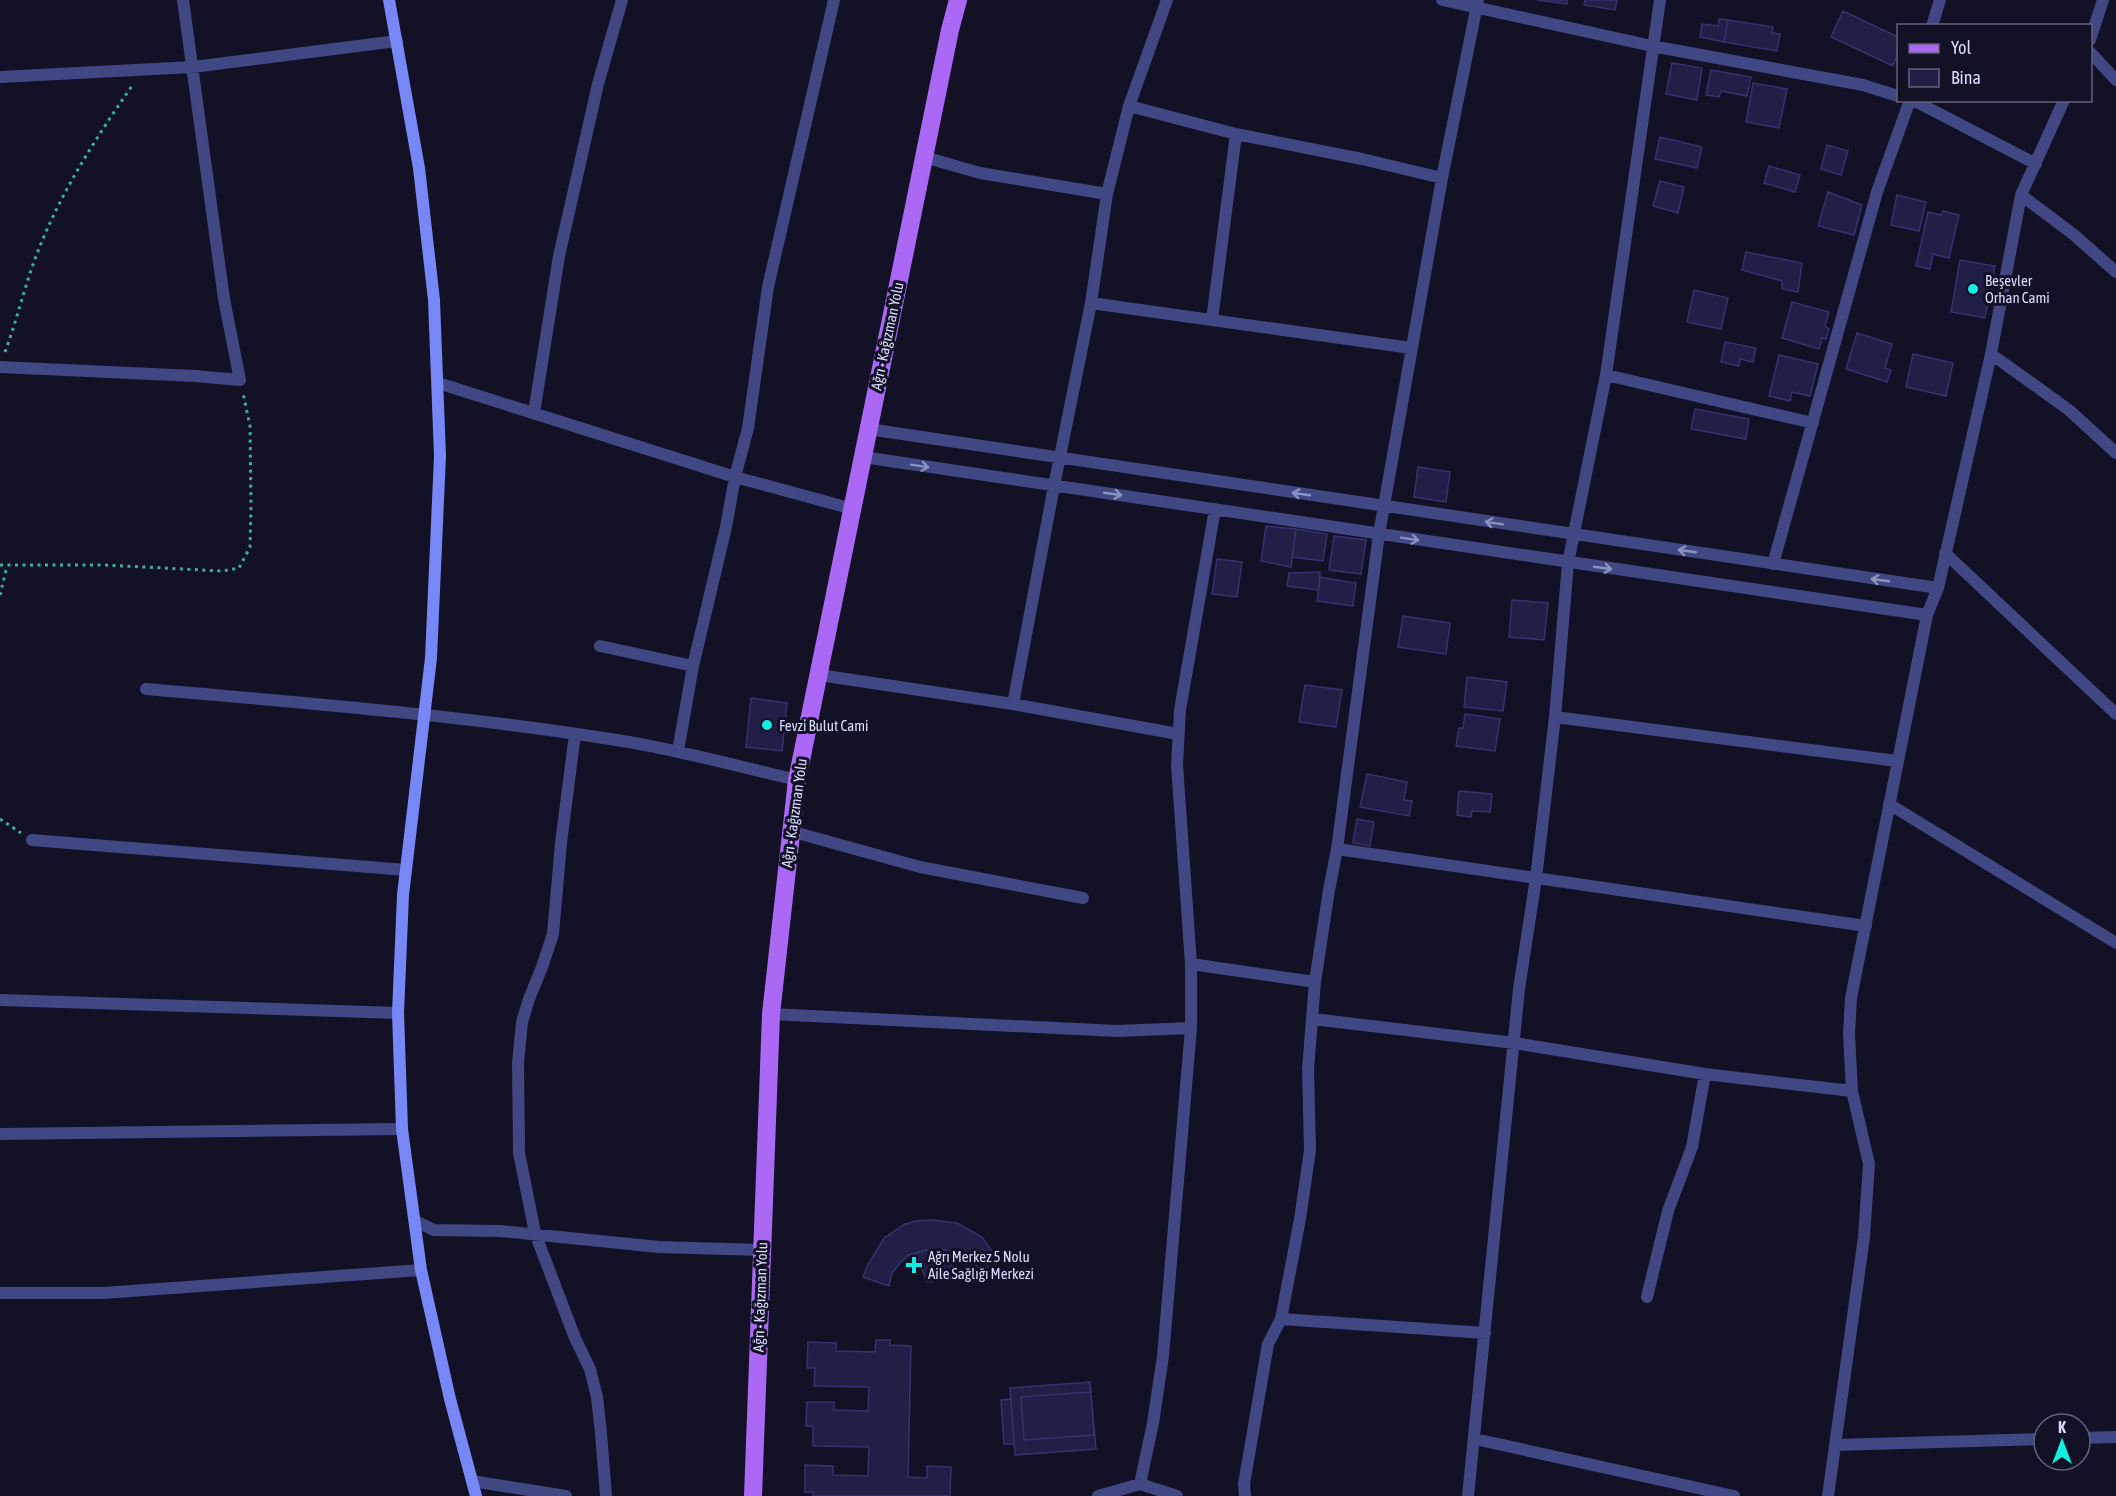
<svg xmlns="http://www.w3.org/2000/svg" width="2116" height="1496" viewBox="0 0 2116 1496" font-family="'Asap Condensed',sans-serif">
  <rect width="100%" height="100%" fill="#121126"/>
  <path fill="#211f46" stroke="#353270" stroke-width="1.5" d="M1537,0h30v4z
    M1585,0h32l-2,10 -31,-5z
    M1843,11l55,26v16l-5,13 -62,-29z
    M1719,19l9,1 -4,22 -24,-5 2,-13 16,2z
    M1728,20l45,7 -1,6 8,1 -3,17 -53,-9z
    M1672,63l30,5 -5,32 -31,-6z
    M1711,70l40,7 -4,19 -26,-5 -2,6 -13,-2z
    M1753,83l34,6 -8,39 -33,-6z
    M1660,137l42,10 -5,21 -42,-9z
    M1827,145l21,6 -7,24 -20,-6z
    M1769,166l31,9 -5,17 -31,-9z
    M1660,181l24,6 -6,26 -25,-7z
    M1828,192l34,13 -8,30 -36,-9z
    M1897,195l29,7 -7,29 -28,-6z
    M1943,211l16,4 -10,43 -16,-4 -3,15 -14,-3 12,-54 13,3z
    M1746,252l56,11 -4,29 -16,-3v-8l-40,-11z
    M1960,260l35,6 -10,52 -34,-6z
    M1694,290l34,8 -7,31 -34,-7z
    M1792,302l37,10 -4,14 4,3 -3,10 -4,-1 -3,11 -37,-11z
    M1857,333l35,11 -7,24 6,2 -4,12 -41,-13z
    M1725,342l31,6 -3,14 -13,-3 -1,7 -18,-4z
    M1913,354l40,9 -7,33 -40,-9z
    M1779,355l39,9 -8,32 -18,-4 -2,9 -21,-5z
    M1695,409l54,10 -3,20 -55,-10z
    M1418,467l32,5 -4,30 -32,-5z
    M1266,526l30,3 -5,38 -30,-6z
    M1296,529l31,5 -4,27 -31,-4z
    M1334,536l32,4 -5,34 -32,-4z
    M1217,559l25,3 -5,35 -25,-3z
    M1320,572l-1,18 -32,-4 2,-13z
    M1320,577l36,6 -3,23 -36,-5z
    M1512,600l36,3 -4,37 -35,-3z
    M1403,616l47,7 -4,31 -48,-7z
    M1467,677l40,5 -4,29 -39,-4z
    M1305,685l37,5 -6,37 -37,-5z
    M751,698l36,5 -5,48 -36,-4z
    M1465,714l35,5 -5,32 -39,-5 3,-18h4z
    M1367,774l40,8 -3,18 8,1 -3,15 -49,-9z
    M1459,791l33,3 -2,18 -18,-1 -1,6 -14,-2z
    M1357,819l17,3 -4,24 -17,-3z
    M932,1220l25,3 25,14 13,19 6,21 -26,5 -11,-19 -9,-9 -12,-5h-13l-21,6 -8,7 -9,11 -3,13 -26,-9 4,-11 17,-28 21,-14 11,-3z
    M930,1249h13l14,8 -14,23 -16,2 -12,-29z
    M876,1340h14v5l21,1 -3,131 19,1v-12l24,1 -1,29h-137v-4h-8v-27l28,1v9l35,1 1,-29 -56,-1v-20h-7l1,-24h27v8l34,1 1,-24 -55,-1 1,-18h-8l1,-26 28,1v8l39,1z
    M1090,1382l6,67 -81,6 -5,-67z
    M1091,1392l3,43 -70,5 -3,-43z
    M1011,1399l3,45h-10l-3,-44z"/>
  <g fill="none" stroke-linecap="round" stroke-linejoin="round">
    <path stroke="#39b197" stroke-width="3" stroke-dasharray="3 4.5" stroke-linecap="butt" d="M5,352c13,-35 21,-72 35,-106 23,-57 57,-110 92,-160
      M0,565h104l118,6 17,-3 11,-21 1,-41 -1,-80 -7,-33
      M0,595l7,-29
      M0,819l21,14"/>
    <path stroke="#404782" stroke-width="12" d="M1442,0l210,46 211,39 35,11
      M1932,26l8,-26
      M2090,40l13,-40
      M2090,52l26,28
      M0,77l193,-10 204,-26
      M1913,100l123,64
      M1129,106l107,28 126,25 80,19
      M924,157l56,16 127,21
      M2021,195l52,39 43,38
      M1091,303l320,45
      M1212,320l24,-186
      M1991,354l78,56 47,43
      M0,367l195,9 45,4 -16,-81 -41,-299
      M1606,375l207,48
      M438,383l297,94 118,32
      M534,413l25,-157 39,-172 24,-84
      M868,429l1070,159
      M863,457l1064,158
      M1945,553l171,161
      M1773,564l104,-372 33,-92
      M600,646l93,20
      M819,675l194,29 165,30
      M146,689c162,14 323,27 483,53 57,10 112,25 168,38
      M1013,704l41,-218 37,-183 16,-109 22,-88 38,-106
      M1555,717l342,44
      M575,734l-14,109 -8,91 -11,33 -13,32 -7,23 -4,41 1,90 16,80 40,105 15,31 7,28 4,36 5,63
      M678,751l15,-85 33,-139 9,-50 13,-49 20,-141 66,-287
      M1889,804l227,139
      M790,831l130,36 163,31
      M32,840l374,30
      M1337,849l529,77
      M1191,964l124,18
      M0,1000l398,13
      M771,1014l346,17 74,-3
      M1313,1019l201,24 191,31 147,17
      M0,1134l402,-5
      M415,1221l19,9 66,1 159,16 103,3
      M0,1293h103l318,-23
      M1647,1297l21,-86 24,-64 13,-73
      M1281,1319l204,14
      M2080,1438l36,-1
      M1475,1439l259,57
      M1835,1445l209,-6
      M472,1481l94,15
      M1140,1484l37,12
      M1098,1496l42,-12 13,-61 10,-67 28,-328v-64l-14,-199 3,-55 35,-201
      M1245,1496l-1,-12 24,-140 13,-25 19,-100 10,-69 -2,-81 7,-87 14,-92 8,-41 42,-315 63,-356 36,-178
      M1468,1496l51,-507 17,-111 19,-161 13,-154 38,-188 54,-375
      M1828,1496l36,-259 5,-73 -17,-73 -3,-57 2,-36 76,-383 11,-27 53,-234 30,-159 43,-95"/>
    <path stroke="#7787f5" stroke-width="12" d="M389,0l30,168 15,132 6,156 -9,202 -28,237 -5,118 4,116 19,141 29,129 26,97"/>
    <path stroke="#aa68f4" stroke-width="18" d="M753,1496l18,-482 26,-234 153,-750 8,-30"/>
  </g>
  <defs><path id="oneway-shaft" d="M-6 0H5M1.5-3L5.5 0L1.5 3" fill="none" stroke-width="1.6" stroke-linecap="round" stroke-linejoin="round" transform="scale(1.5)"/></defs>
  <g stroke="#8c91bf">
    <use href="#oneway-shaft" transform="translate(920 466) rotate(9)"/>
    <use href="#oneway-shaft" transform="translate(1113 494) rotate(8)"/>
    <use href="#oneway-shaft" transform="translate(1301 494) rotate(-172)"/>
    <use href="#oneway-shaft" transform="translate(1494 523) rotate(-171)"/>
    <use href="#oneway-shaft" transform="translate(1410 539) rotate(9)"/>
    <use href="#oneway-shaft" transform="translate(1687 551) rotate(-172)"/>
    <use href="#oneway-shaft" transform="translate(1603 568) rotate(8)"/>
    <use href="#oneway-shaft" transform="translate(1880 580) rotate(-172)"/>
  </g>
  <g fill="#13eee3" stroke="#121126" stroke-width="2">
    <circle cx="1973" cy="289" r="6"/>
    <circle cx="767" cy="725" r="6"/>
    <path d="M911 1256h6v6h6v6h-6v6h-6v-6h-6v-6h6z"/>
  </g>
  <g text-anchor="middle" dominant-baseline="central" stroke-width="6" stroke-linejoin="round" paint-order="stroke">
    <g font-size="15" fill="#d9dbfc" stroke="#121126" text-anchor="start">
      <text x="1985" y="280">Beşevler<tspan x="1985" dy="17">Orhan Cami</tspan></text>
      <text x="779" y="725">Fevzi Bulut Cami</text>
      <text x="928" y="1256">Ağrı Merkez 5 Nolu<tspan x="928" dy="17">Aile Sağlığı Merkezi</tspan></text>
    </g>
    <g font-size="15" fill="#d9dbfc" stroke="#121126">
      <text transform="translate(887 336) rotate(-78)">Ağrı - Kağızman Yolu</text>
      <text transform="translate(794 813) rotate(-82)">Ağrı - Kağızman Yolu</text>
      <text transform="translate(760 1297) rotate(-88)">Ağrı - Kağızman Yolu</text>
    </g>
  </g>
  <rect x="1897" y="24" width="195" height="78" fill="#121126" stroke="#62627c" stroke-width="1.5"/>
  <rect x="1909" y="44" width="30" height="9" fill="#aa68f4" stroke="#62627c" stroke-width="1.5"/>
  <text x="1951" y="54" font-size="18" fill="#d9dbfc">Yol</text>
  <rect x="1909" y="69" width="30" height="18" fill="#211f46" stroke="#62627c" stroke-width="1.5"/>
  <text x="1951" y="84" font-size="18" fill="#d9dbfc">Bina</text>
  <g transform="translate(2062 1442)"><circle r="28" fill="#121126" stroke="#62627c" stroke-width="1.5"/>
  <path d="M0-4.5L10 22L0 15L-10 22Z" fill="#13eee3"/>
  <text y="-9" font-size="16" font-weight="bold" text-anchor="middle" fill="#d9dbfc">K</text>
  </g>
</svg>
